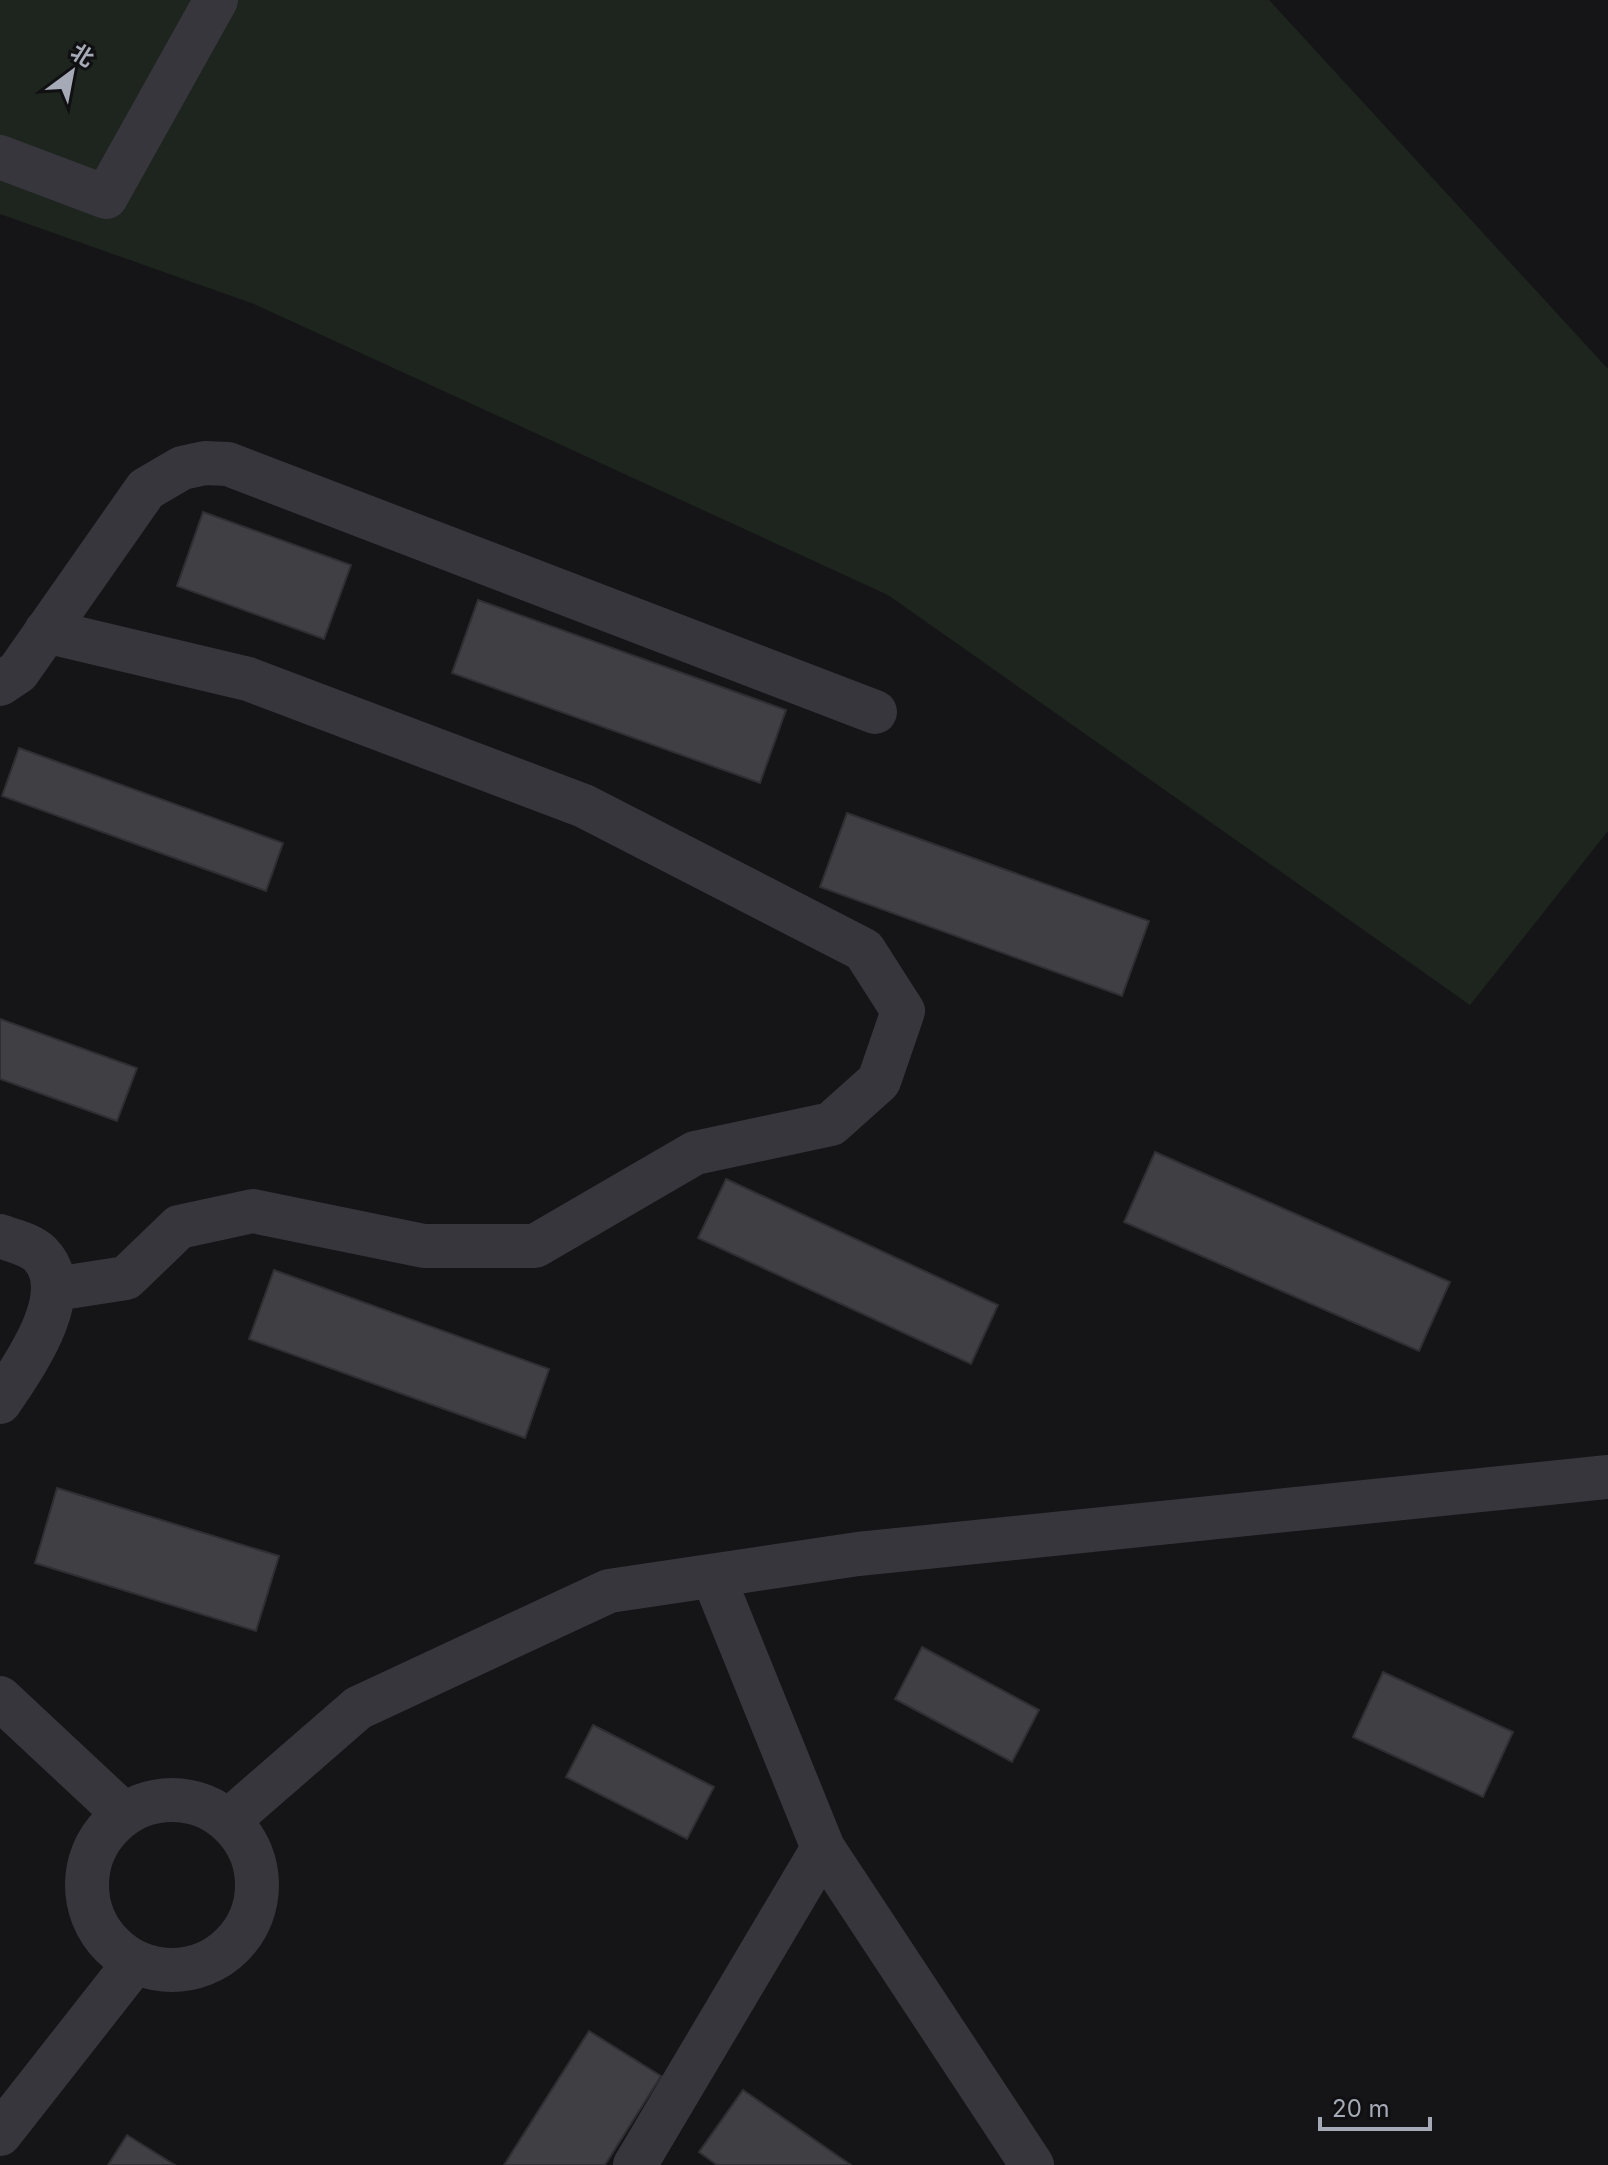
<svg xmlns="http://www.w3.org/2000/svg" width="1608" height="2165" viewBox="0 0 1608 2165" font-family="Inter,'Noto Sans SC',sans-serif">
  <rect width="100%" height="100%" fill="#151517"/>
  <path fill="#1d251e" d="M0,0h1269l339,369v462l-138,174 -582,-410 -634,-291 -254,-90z"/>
  <path fill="#3f3f44" stroke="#2f2f33" stroke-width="2" d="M203,512l148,53 -27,74 -147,-53z
    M478,600l308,110 -26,73 -308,-110z
    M19,748l264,95 -17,48 -264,-95z
    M847,813l302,108 -27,75 -302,-109z
    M0,1019l137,49 -20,53 -117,-42z
    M1155,1152l295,130 -31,69 -295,-129z
    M726,1179l272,126 -27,59 -273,-126z
    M274,1270l275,99 -24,69 -276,-99z
    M57,1488l222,68 -23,75 -221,-68z
    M922,1647l117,63 -27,52 -117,-63z
    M1383,1672l130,60 -30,65 -130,-60z
    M593,1725l121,62 -27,52 -121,-62z
    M589,2031l72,45 -56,89h-101z
    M743,2090l108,75h-134l-18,-13z
    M127,2135l48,30h-67z"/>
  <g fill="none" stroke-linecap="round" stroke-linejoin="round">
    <path stroke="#36363c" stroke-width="44" d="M0,157l106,40 110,-197
      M46,631l202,48 336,127 280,144 39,61 -24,70 -48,43 -136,29 -160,93h-111l-171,-35 -74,16 -53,51 -71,11
      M0,684l18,-12 128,-183 36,-21 23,-5 23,1 647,248
      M0,1236c13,5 30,8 40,18 38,38 -17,113 -40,148
      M713,1576l110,272 209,317
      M0,1698l124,116
      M87 1885a85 85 0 1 1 170 0a85 85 0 1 1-170 0Z
      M228,1821l130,-113 251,-117 249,-37 750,-77
      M0,2134l135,-172
      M635,2165l188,-317"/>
  </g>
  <g transform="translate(72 72) rotate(32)" stroke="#101012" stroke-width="6" paint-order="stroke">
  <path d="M0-6L14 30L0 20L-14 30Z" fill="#a6aab7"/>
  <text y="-12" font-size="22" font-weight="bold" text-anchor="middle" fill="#a6aab7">北</text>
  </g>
  <path d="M1320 2117v12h110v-12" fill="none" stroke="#a6aab7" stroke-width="4"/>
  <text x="1332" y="2117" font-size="24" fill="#a6aab7" stroke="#101012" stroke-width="6" paint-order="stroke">20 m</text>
</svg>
